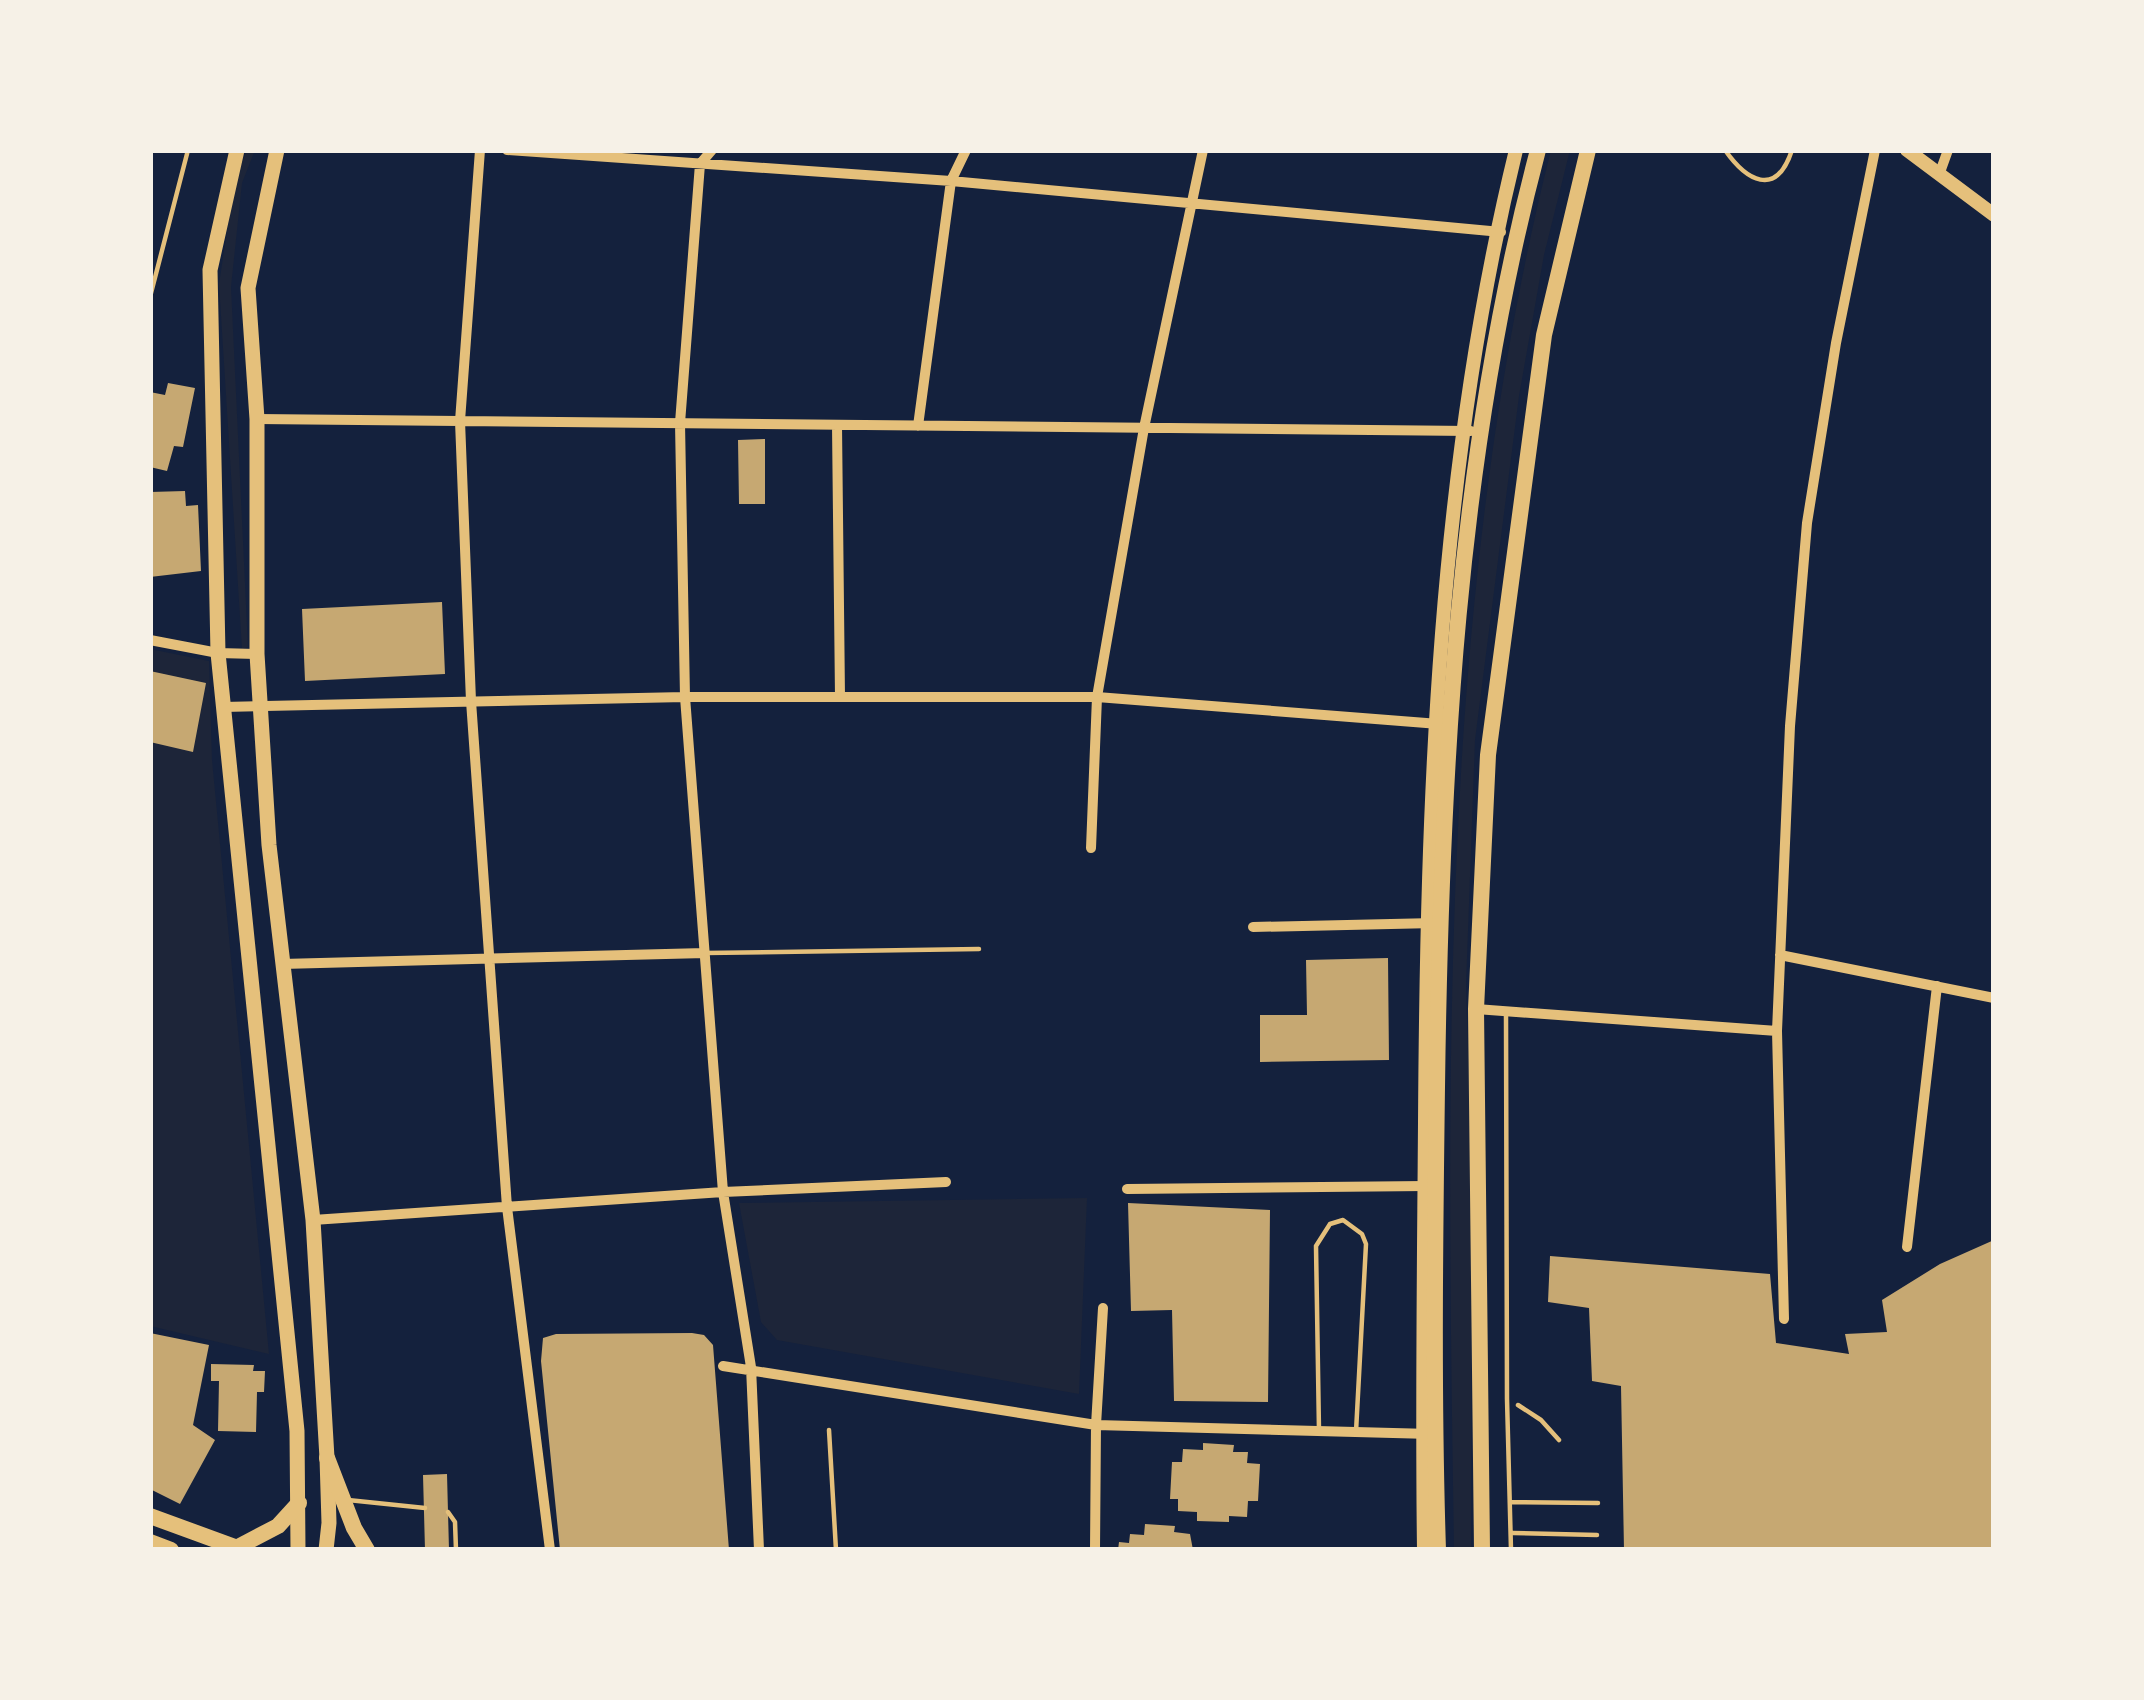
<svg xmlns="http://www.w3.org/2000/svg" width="2144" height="1700" viewBox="0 0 2144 1700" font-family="'Source Sans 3',sans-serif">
  <rect width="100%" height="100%" fill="#14213d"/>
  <path fill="#1d2539" d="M247,150h8l-13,33 -11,104 17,360 -6,2 -23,-365 16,-106z
    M1551,150h19l-26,105 -25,141 -44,344 -9,246 5,168v396h-17c-7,-463 -17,-949 97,-1400z
    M150,649l59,12 3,99 57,594 -119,-28z
    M1087,1198l-8,196 -302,-54 -16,-18 -22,-119z"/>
  <path fill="#c6a872" d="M168,383l27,5 -12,59 -9,-1 -7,25 -17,-4v-75l15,3z
    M765,439v65h-26l-1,-64z
    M185,491l1,15 12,-1 3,66 -51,6v-85z
    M442,602l3,72 -140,7 -3,-72z
    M150,671l56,12 -13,69 -43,-10z
    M1388,958l1,102 -129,2v-47h47l-1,-55z
    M1128,1203l142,7 -2,192 -94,-1 -2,-91 -41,1z
    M1994,1240v310h-370l-3,-164 -29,-5 -3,-73 -41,-6 2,-46 220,18 6,69 73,11 -4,-20 42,-2 -5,-32 58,-36z
    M150,1333l59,12 -16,80 22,15 -35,64 -30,-15z
    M692,1333l12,2 9,10 16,205h-169l-19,-189 2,-23 13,-4z
    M211,1364l43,1 -1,6h12l-1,21h-7l-1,40 -38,-1 1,-50h-8z
    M1203,1443l31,2 -1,7h15l-1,11 13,1 -2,37h-10l-1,16 -18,-1v6l-32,-1v-9l-19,-1v-12h-8l2,-37h10l1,-13 20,1z
    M447,1474l2,76h-24l-2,-75z
    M1145,1524l30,2 -1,6 16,2 3,16h-75l1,-8 10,1 1,-9 14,1z"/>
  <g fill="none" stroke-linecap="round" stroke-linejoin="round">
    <path stroke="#e5c07b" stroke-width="4.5" d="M150,297l38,-147
      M1518,1405l23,15 18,20"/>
    <path stroke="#e5c07b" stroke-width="4.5" d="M1725,150c21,30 51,49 67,0
      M705,953l274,-4
      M1506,1016l1,383 4,151
      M829,1430l7,120
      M1319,1431l-3,-185 14,-22 13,-4 19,14 4,10 -10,188
      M348,1500l77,8
      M1510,1502l88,1
      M448,1512l7,10 1,28
      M1513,1533l84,2"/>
    <path stroke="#e5c07b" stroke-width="10" d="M480,150l-20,271 11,280 36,506 43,343
      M507,150l444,31 550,51
      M712,150l-12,14 -20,259 5,274 38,495 28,175 8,183
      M1939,175l9,-25
      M257,419l1214,12
      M837,425l3,272
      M918,426l33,-245 15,-31
      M150,640l68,13 39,1
      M223,707l462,-10h412l342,27
      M1091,848l6,-151 47,-269 59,-278
      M1253,927l182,-4
      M1780,955l214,43
      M282,964l423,-11
      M1476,1009l301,22
      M1127,1189l299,-3
      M313,1220l410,-28 223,-10
      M1907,1247l30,-261
      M1784,1319l-7,-288 13,-305 17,-203 29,-180 39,-193
      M723,1366l373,59 335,9
      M1095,1550l1,-125 7,-117"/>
    <path stroke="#e5c07b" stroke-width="14" d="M1907,150l87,65
      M1424,1550c-2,-142 0,-284 1,-427 2,-326 13,-655 91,-973"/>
    <path stroke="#e5c07b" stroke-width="15" d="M237,150l-27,120 8,383 79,778 1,119
      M277,150l-29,138 9,131v235l12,191 44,375 14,238 2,65 -3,27"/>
    <path stroke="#e5c07b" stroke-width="16" d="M327,1458l27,70 13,22
      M150,1516l93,34
      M150,1542l21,8
      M236,1548l42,-22 21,-23
      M1438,1550c-5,-154 -3,-309 -1,-463 4,-315 20,-632 101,-937
      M1482,1550l-6,-541 12,-254 56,-420 44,-185"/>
  </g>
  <rect width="2144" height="1700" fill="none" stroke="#f6f1e7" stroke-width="306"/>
</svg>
